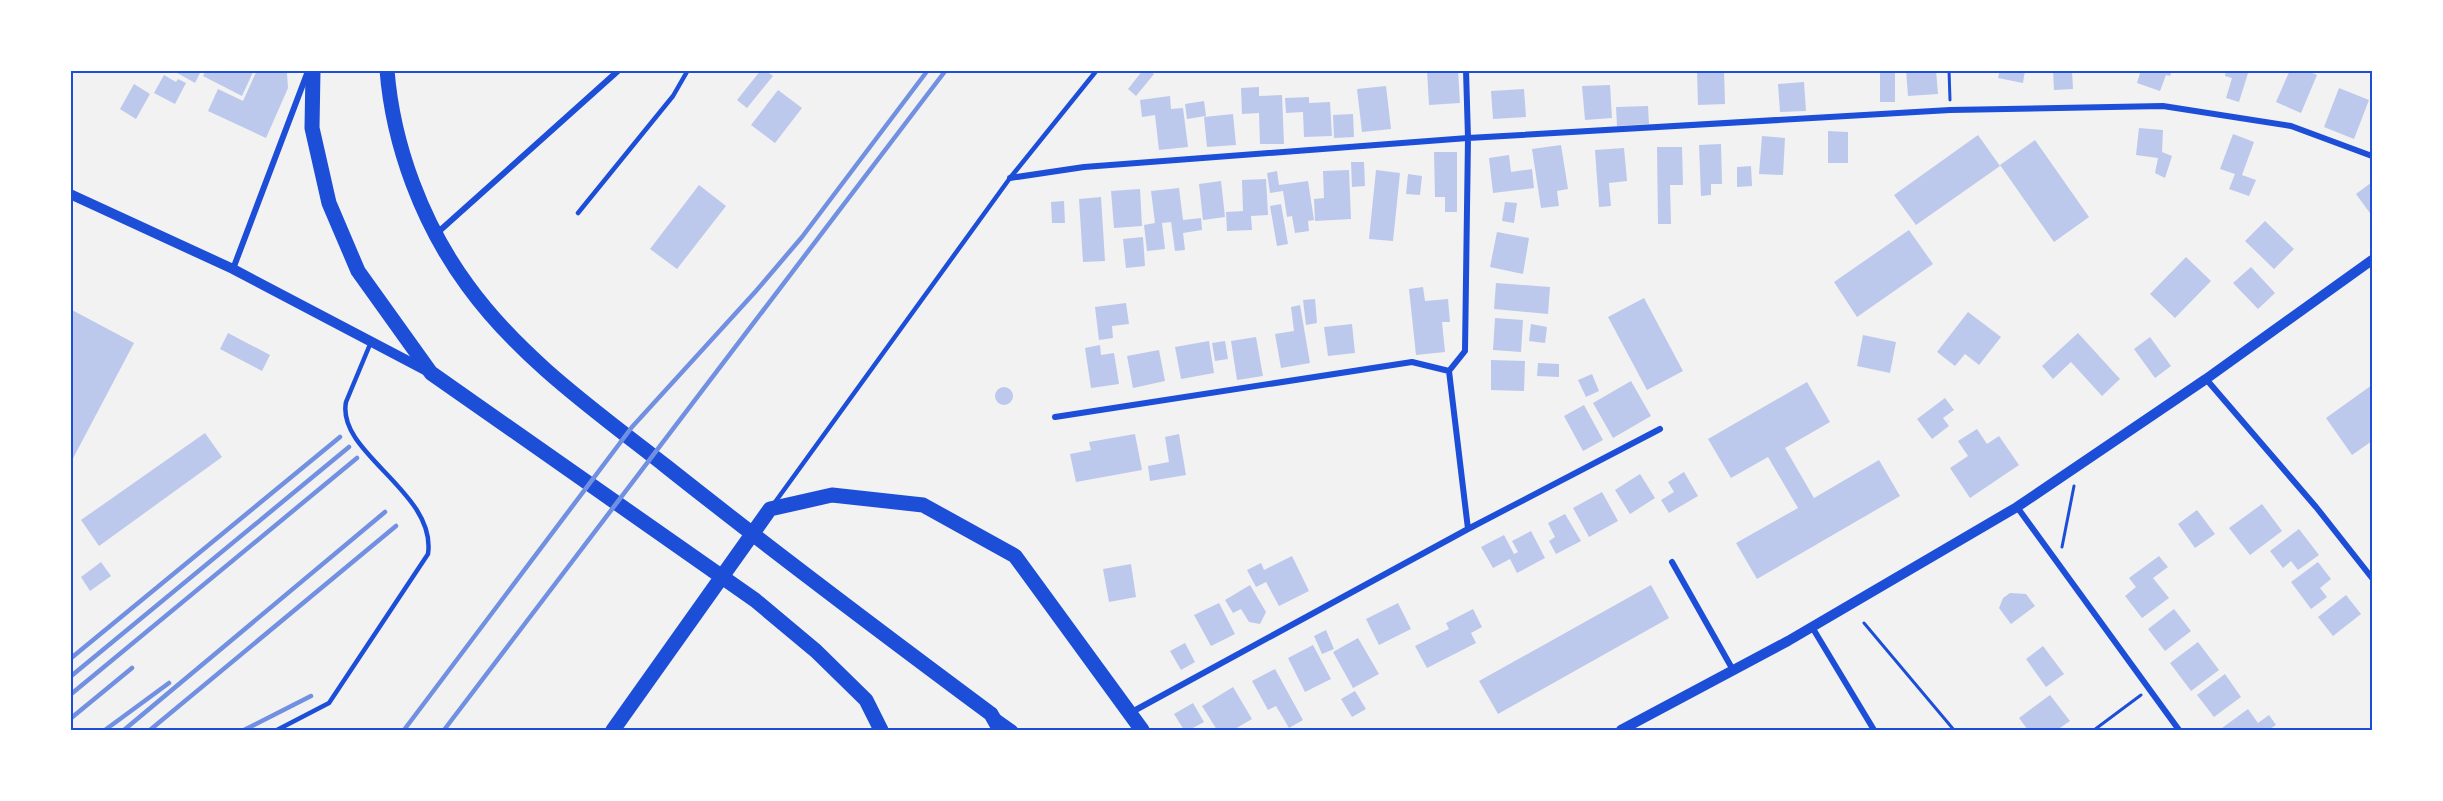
<svg xmlns="http://www.w3.org/2000/svg" width="2443" height="801" viewBox="0 0 2443 801" font-family="Georgia,serif">
  <rect width="100%" height="100%" fill="#f2f2f2"/>
  <path fill="#bdc9ec" d="M172,70h23l5,3 -5,10z
    M206,70h48l-12,26 -39,-20z
    M257,70h25l5,3 1,15 -22,50 -58,-27 10,-22 25,12z
    M761,70h4l8,6 -26,32 -10,-8z
    M1143,70h7l4,4 -18,22 -8,-7z
    M1427,70h31l2,33 -31,2z
    M1697,70h27l1,34 -27,1z
    M1880,70h15v32h-15z
    M1906,70h30l2,24 -30,2z
    M2000,70h25l-2,13 -25,-5z
    M2053,70h19l1,19 -19,1z
    M2141,70h31l-2,6 -4,-1 -6,16 -23,-8z
    M2226,70h23l-10,32 -13,-4 6,-20 -7,-2z
    M2290,70h15l12,5 -16,38 -25,-11z
    M164,75l12,7 2,-3 8,4 -11,21 -21,-11z
    M1804,82l2,29 -26,1 -2,-28z
    M134,84l16,10 -14,25 -16,-10z
    M1610,85l2,33 -27,2 -3,-34z
    M1386,86l5,43 -29,3 -5,-43z
    M1259,87v9l23,-1 2,49h-24l-1,-31 -17,1 -1,-26z
    M2339,88l30,12 -15,39 -30,-12z
    M1524,89l2,28 -33,2 -2,-28z
    M778,90l24,18 -27,35 -24,-18z
    M1170,96l1,13 12,-1 5,39 -29,3 -4,-35 -13,2 -2,-17z
    M1309,97v6l21,-1 2,34 -28,1 -1,-25 -17,1 -1,-15z
    M1204,101l2,15 -19,3 -2,-15z
    M1648,106l1,18 -32,2 -1,-19z
    M1233,114l3,31 -29,2 -3,-30z
    M1353,114l1,23 -20,1 -1,-23z
    M2139,128l24,2 -1,22 10,4 -7,22 -10,-5 3,-15 -22,-3z
    M1828,131l20,1v31h-20z
    M2233,134l21,8 -12,33 14,5 -7,16 -20,-7 6,-15 -15,-5z
    M1978,135l22,31 -84,59 -22,-30z
    M1762,136l23,2 -2,37 -24,-1z
    M2035,140l54,77 -35,25 -54,-77z
    M1721,144l1,40h-11v11l-10,1 -2,-51z
    M1561,145l7,44 -11,2 2,15 -18,2 -9,-59z
    M1657,147h25l1,38h-13l1,39h-13z
    M1624,148l3,33 -18,2 2,23 -12,1 -4,-57z
    M1434,152h23v60h-12v-15h-10z
    M1509,155l2,17 21,-3 2,19 -41,5 -4,-35z
    M1351,162h13l1,24 -13,1z
    M1751,166l1,20 -15,1v-20z
    M1349,170l2,49 -36,2 -1,-22 10,-1 -1,-27z
    M1376,170l24,3 -7,68 -24,-2z
    M1277,171l2,14 29,-4 6,39 -6,1 1,10 -14,2 -3,-17 -5,1 -4,-26 -13,2 -3,-20z
    M1408,174l14,2 -2,19 -14,-1z
    M1266,179l2,36 -17,1 1,14 -25,1 -1,-19 17,-1 -1,-31z
    M1221,181l4,36 -22,3 -4,-36z
    M2372,182v34l-16,-22z
    M699,185l27,21 -49,63 -27,-20z
    M1179,188l4,32 18,-2 1,12 -19,3 2,17 -10,1 -4,-29 -9,1 3,26 -18,2 -3,-26 11,-2 -4,-32z
    M1140,189l2,37 -28,2 -3,-37z
    M1101,197l4,64 -22,1 -4,-63z
    M1064,201l1,22h-13l-1,-21z
    M1505,202l12,1 -3,20 -12,-2z
    M1281,204l7,40 -11,2 -7,-40z
    M2265,221l29,28 -20,20 -29,-28z
    M1909,230l24,34 -76,53 -23,-35z
    M1497,232l32,6 -6,36 -33,-7z
    M1143,237l2,29 -19,2 -3,-29z
    M2186,257l25,24 -36,37 -25,-24z
    M2251,267l24,26 -17,16 -25,-26z
    M1496,283l54,4 -2,27 -54,-5z
    M1423,287l2,14 23,-2 2,23h-8l3,30 -29,3 -7,-66z
    M1644,298l39,73 -36,19 -39,-73z
    M1315,299l2,24 -11,2 -3,-25z
    M1126,303l3,21 -17,2 1,12 -14,2 -4,-33z
    M1300,305l10,58 -29,5 -6,-34 19,-3 -3,-24z
    M72,310l62,33 -64,121v-150z
    M1968,312l33,25 -22,28 -14,-11 -10,12 -18,-14z
    M1495,318l28,2 -2,32 -28,-2z
    M1352,324l3,29 -27,3 -4,-29z
    M1531,324l16,3 -2,16 -16,-2z
    M228,333l42,22 -8,16 -42,-22z
    M2078,333l42,46 -18,17 -31,-34 -18,17 -11,-13z
    M1863,335l33,7 -6,31 -33,-7z
    M1256,337l7,39 -26,4 -6,-39z
    M2150,337l21,29 -16,12 -21,-29z
    M1209,341l5,32 -33,6 -6,-32z
    M1225,341l3,18 -13,2 -3,-18z
    M1100,345l1,10 13,-2 5,31 -28,4 -6,-40z
    M1159,350l6,31 -32,7 -6,-32z
    M1491,360l34,1 -1,30 -33,-1z
    M1538,363l21,1v13l-22,-1z
    M1592,374l7,17 -13,6 -8,-17z
    M1631,381l20,35 -38,22 -20,-35z
    M1807,382l23,40 -45,26 29,50 65,-38 21,36 -143,83 -21,-36 62,-35 -30,-51 -37,21 -23,-39z
    M2372,385v56l-20,14 -26,-37z
    M995 396a9 9 0 1 1 18 0a9 9 0 1 1-18 0Z
    M1945,398l9,12 -11,8 6,8 -17,13 -15,-20z
    M1584,405l19,35 -20,11 -19,-35z
    M1977,429l10,15 12,-8 20,29 -49,33 -20,-30 18,-12 -10,-15z
    M205,433l17,24 -123,89 -18,-26z
    M1135,434l7,36 -66,12 -6,-28 21,-4 -2,-8z
    M1179,434l7,41 -36,6 -2,-15 21,-4 -4,-25z
    M1684,472l14,24 -29,17 -8,-13 13,-8 -6,-10z
    M1640,474l15,24 -25,16 -15,-24z
    M1602,492l16,29 -29,16 -16,-29z
    M2262,504l20,27 -32,24 -21,-27z
    M2197,510l18,24 -20,14 -17,-24z
    M1565,514l16,27 -25,13 -7,-13 6,-4 -7,-14z
    M2299,529l20,26 -21,15 -7,-9 -8,7 -13,-17z
    M1531,531l14,27 -28,15 -7,-14 -17,9 -12,-21 23,-12 10,19 4,-2 -6,-11z
    M1292,556l17,35 -30,15 -13,-24 -10,5 -9,-17 14,-7 3,7z
    M2159,556l9,11 -15,11 16,20 -27,20 -17,-22 11,-9 -7,-9z
    M101,562l10,14 -21,15 -9,-14z
    M2318,562l13,17 -11,9 7,9 -16,12 -20,-27z
    M1131,564l5,33 -27,5 -6,-33z
    M1250,585l16,27 -6,12 -11,-2 -8,-13 -8,4 -8,-13z
    M1651,585l18,33 -171,96 -19,-33z
    M2010,593l16,1 9,12 -24,18 -12,-16 4,-10z
    M2346,595l15,19 -28,22 -15,-19z
    M1219,603l16,31 -24,12 -17,-31z
    M1398,603l13,26 -32,16 -13,-26z
    M1473,609l9,18 -11,6 5,10 -49,25 -12,-22 34,-17 -3,-6z
    M2174,609l17,22 -26,20 -17,-22z
    M1326,630l8,19 -12,5 -8,-18z
    M1358,638l21,36 -26,14 -20,-36z
    M2198,642l21,28 -28,21 -21,-28z
    M1185,643l10,19 -14,8 -11,-19z
    M1313,645l18,34 -26,13 -17,-34z
    M2043,646l21,28 -18,13 -20,-28z
    M1275,669l28,51 -14,8 -13,-22 -8,4 -16,-29z
    M2225,674l16,23 -27,20 -17,-22z
    M1233,687l19,32 -17,10 1,1h-19l-15,-24z
    M1355,691l11,18 -14,8 -11,-18z
    M2050,695l20,26 -13,9h-29l-9,-12z
    M1193,703l11,19 -15,8h-5l-10,-16z
    M2248,709l10,14 11,-8 7,10 -8,5h-44l-2,-2z"/>
  <g fill="none" stroke-linecap="round" stroke-linejoin="round">
    <path stroke="#1d4ed8" stroke-width="3" d="M1949,70l1,30
      M2062,547l12,-61
      M1864,623l90,107
      M2094,730l47,-35"/>
    <path stroke="#1d4ed8" stroke-width="4.5" d="M578,213l95,-117 15,-26
      M773,505l237,-327 87,-108
      M277,730l52,-27 99,-149c9,-62 -92,-101 -82,-152l25,-60"/>
    <path stroke="#1d4ed8" stroke-width="6" d="M1466,70l2,68 -3,213 -16,20 19,158
      M1010,178l74,-11 384,-29 482,-28 213,-4 128,20 81,30
      M436,234l183,-164
      M233,269l75,-198
      M2206,379l110,128 56,71
      M1055,417l357,-55 37,9
      M2017,507l162,223
      M1672,562l61,108
      M1812,627l62,103
      M1130,713l338,-184 192,-100"/>
    <path stroke="#1d4ed8" stroke-width="10" d="M70,194l163,75 194,102
      M996,718l17,12
      M1621,730l167,-89 229,-134 189,-128 166,-119"/>
    <path stroke="#1d4ed8" stroke-width="15" d="M313,70l-1,58 17,75 29,68 73,102 324,227 61,51 50,49 15,30
      M387,70c6,76 36,155 81,216 53,73 129,126 199,181 107,85 215,166 324,247l9,16
      M613,730l157,-221 62,-14 91,10 92,51 127,174"/>
    <path stroke="#7290e2" stroke-width="4.5" d="M70,659l270,-222
      M70,677l279,-230
      M70,695l287,-237
      M70,719l62,-51
      M105,730l64,-47
      M124,730l261,-218
      M150,730l246,-204
      M244,730l67,-34
      M404,730l228,-303 124,-136 46,-54 126,-167
      M444,730l502,-660"/>
  </g>
  <rect width="2443" height="801" fill="none" stroke="#ffffff" stroke-width="144"/>
  <rect x="72" y="72" width="2299" height="657" fill="none" stroke="#1d4ed8" stroke-width="2"/>
</svg>
